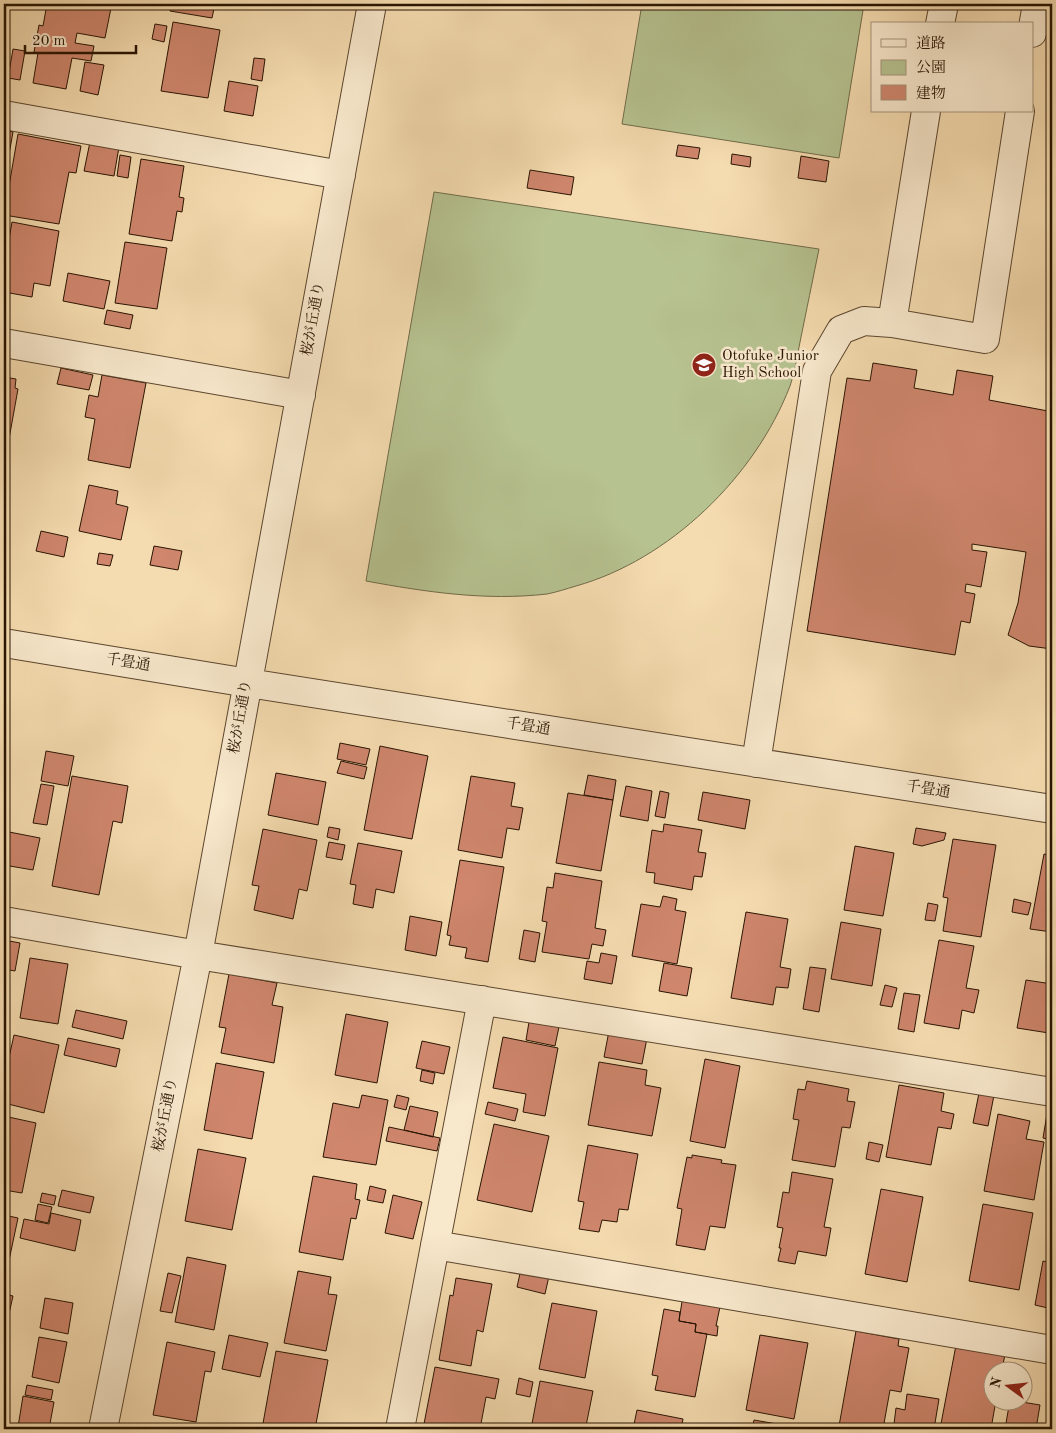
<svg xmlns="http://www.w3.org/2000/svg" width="1056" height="1433" viewBox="0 0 1056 1433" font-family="'Old Standard TT','Noto Serif JP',serif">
  <rect width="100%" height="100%" fill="#f5dcb0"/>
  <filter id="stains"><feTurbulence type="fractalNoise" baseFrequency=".004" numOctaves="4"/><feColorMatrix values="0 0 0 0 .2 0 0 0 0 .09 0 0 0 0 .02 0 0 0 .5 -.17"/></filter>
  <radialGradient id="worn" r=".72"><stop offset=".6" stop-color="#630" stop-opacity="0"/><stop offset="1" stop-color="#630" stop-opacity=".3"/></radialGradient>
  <path fill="#b6c290" stroke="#706b49" d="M642,4h222l-25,154 -217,-34z
    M434,192l385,57c-6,31 -13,62 -19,93 -3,14 -5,31 -10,44 -35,91 -121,174 -214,200 -10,3 -19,6 -29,8 -61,7 -121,-2 -181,-13z"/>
  <path fill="#cf866d" stroke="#291402" d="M47,4h42l22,4 -6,30 -28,-5 -2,10 19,3 -3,15 -19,-3 -6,31 -33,-6 5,-30 -4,-1 5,-27 4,1z
    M171,4h44l-3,14 -42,-7z
    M173,22l47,8 -12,68 -47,-7z
    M155,24l12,2 -3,16 -12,-3z
    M13,49l12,2 -5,29 -12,-2z
    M254,58l11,1 -3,22 -11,-2z
    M85,62l19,3 -6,30 -18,-4z
    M229,81l29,5 -5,30 -29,-5z
    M4,130l9,2 -5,28 -4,-1z
    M18,134l63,12 -5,27 -7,-1 -10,52 -55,-9z
    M90,142l29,5 -5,29 -30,-5z
    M678,145l22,3 -2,11 -22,-3z
    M732,154l19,3 -1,10 -19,-3z
    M120,155l11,2 -3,21 -11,-2z
    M801,156l28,5 -3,21 -28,-4z
    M141,159l43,7 -5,31 5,1 -2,14 -5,-1 -5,30 -43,-7z
    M530,170l44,7 -3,18 -44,-7z
    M12,222l47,9 -9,55 -16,-3 -2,14 -28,-5v-24z
    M125,242l42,6 -10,61 -42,-6z
    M68,273l42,8 -6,28 -41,-8z
    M107,310l26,5 -3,14 -26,-5z
    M873,363l44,7 -3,18 39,7 4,-25 36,6 -4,24 59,11 4,-25v263l-23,-3 -21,-11 10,-32 8,-51 -54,-8v6l15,2 -6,35 -15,-3 -1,8 10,2 -5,29 -9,-2 -6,34 -148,-24 40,-253 23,3z
    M61,368l32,7 -4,15 -32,-6z
    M102,375l44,8 -16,85 -42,-8 7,-41 -10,-2 4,-22 9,2z
    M4,377l12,2 -1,9 3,1 -9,50 -5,-1z
    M89,485l29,6 -2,13 12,3 -7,33 -42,-9z
    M41,531l27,6 -4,20 -28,-6z
    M154,546l28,5 -4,19 -28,-5z
    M99,553l14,2 -3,11 -13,-2z
    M340,743l30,6 -4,16 -29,-6z
    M380,746l48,10 -16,83 -48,-9z
    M46,751l28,5 -6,30 -27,-5z
    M341,761l26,6 -3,12 -27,-6z
    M276,773l50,9 -8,43 -50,-10z
    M588,775l28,5 -3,20 -29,-5z
    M72,776l56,10 -6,37 -9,-2 -14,74 -47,-9z
    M471,776l44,7 -4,23 12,2 -4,22 -12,-2 -5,30 -44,-8z
    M41,784l13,2 -7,39 -14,-2z
    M626,786l26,5 -4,30 -28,-5z
    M660,791l9,2 -4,25 -10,-2z
    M703,792l47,8 -5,29 -47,-9z
    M568,793l45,7 -12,71 -45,-8z
    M664,824l38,6 -4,22 8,1 -4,24 -8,-1 -2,14 -38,-7 1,-10 -9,-1 6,-42 11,2z
    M329,827l11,2 -2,11 -11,-3z
    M916,828l30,5 -2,7 -22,6 -9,-2z
    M263,829l54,11 -10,51 -8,-2 -6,30 -39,-9 5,-24 -7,-1z
    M4,831l36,7 -7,32 -29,-5z
    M953,839l43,6 -15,92 -38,-6 5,-33 -5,-1z
    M329,842l16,3 -3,15 -16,-3z
    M358,843l44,8 -8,42 -18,-4 -3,19 -20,-4 3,-19 -6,-1z
    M855,846l39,7 -11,63 -39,-6z
    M1044,854l8,2v76l-22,-3z
    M460,860l44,7 -16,95 -23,-4 2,-10 -18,-3 2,-9 -4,-1z
    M555,873l47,8 -7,47 11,2 -3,16 -11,-2 -3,15 -47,-7 5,-30 -5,-1 5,-34 6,1z
    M663,896l14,3 -2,11 11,2 -9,52 -45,-8 9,-52 19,3z
    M1014,899l17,4 -3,12 -16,-3z
    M928,903l10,2 -3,16 -10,-1z
    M746,912l42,7 -8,48 11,2 -3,19 -12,-1 -3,18 -42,-7z
    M410,916l32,6 -6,34 -31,-6z
    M841,922l40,7 -9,57 -41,-7z
    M524,930l16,3 -5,29 -16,-3z
    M4,940l16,3 -5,28 -11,-2z
    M939,940l35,6 -8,42 13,2 -5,23 -12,-3 -3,19 -35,-6z
    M601,953l16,3 -5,28 -28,-5 3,-18 12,2z
    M30,958l38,6 -10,60 -38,-6z
    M664,963l28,5 -5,28 -28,-5z
    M810,967l16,2 -7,43 -16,-3z
    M229,974l48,9 -5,22 11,2 -9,56 -53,-10 5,-25 -7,-1z
    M1026,980l26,4v29l-3,20 -32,-5z
    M885,985l12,3 -5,19 -12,-2z
    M904,993l16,2 -6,37 -16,-3z
    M76,1010l51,11 -4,18 -51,-12z
    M346,1014l42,8 -11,61 -42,-8z
    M530,1016l30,6 -5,24 -29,-6z
    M609,1031l38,7 -5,26 -38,-7z
    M14,1035l45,10 -15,68 -40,-10v-23z
    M503,1037l55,11 -13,68 -22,-4 3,-18 -33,-6z
    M68,1038l52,11 -4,18 -52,-12z
    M422,1041l28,6 -6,27 -28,-6z
    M705,1059l35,7 -15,82 -35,-7z
    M599,1062l48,8 -2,15 16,3 -9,48 -64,-11z
    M216,1063l48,9 -12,67 -48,-9z
    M422,1070l13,3 -2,11 -13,-3z
    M807,1081l42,8 -2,12 8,1 -5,26 -8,-1 -7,40 -43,-7 7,-40 -6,-1 5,-30 7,1z
    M981,1083l15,2 -8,41 -15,-3z
    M899,1085l45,8 -3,18 13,3 -3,15 -13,-2 -7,38 -45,-8z
    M362,1095l26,5 -12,65 -53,-8 10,-54 26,5z
    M397,1095l12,3 -3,12 -12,-3z
    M488,1102l30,7 -3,12 -30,-7z
    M1049,1102l3,1v37l-9,-2z
    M410,1106l28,6 -5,25 -29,-7z
    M998,1114l32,7 -4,18 18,3 -10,58 -50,-9z
    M4,1116l32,7 -14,70 -18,-3z
    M494,1124l55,12 -17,76 -55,-12z
    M389,1127l51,11 -3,13 -51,-10z
    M869,1142l14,3 -4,17 -13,-3z
    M588,1145l50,9 -10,56 -9,-1 -2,13 -15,-2 -3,12 -20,-3 5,-27 -6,-1z
    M198,1149l48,9 -14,72 -47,-9z
    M692,1155l30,5 -1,3 15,2 -11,63 -15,-2 -5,24 -29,-5 6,-36 -5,-1 10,-51 5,1z
    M792,1172l41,7 -9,48 7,1 -5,28 -28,-5 -3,13 -17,-3 3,-13h-2l4,-20 -6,-1 6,-35 6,1z
    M313,1176l44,8 -2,15 5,1 -4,19 -5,-1 -8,42 -44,-8z
    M370,1186l16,4 -3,13 -16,-3z
    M881,1189l42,8 -16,85 -42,-8z
    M62,1190l32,7 -4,16 -32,-7z
    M42,1193l14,3 -2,9 -14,-3z
    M393,1195l29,7 -9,37 -28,-6z
    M38,1204l14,3 -4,16 -13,-3z
    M983,1204l50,9 -14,77 -50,-9z
    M51,1213l30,7 -6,31 -55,-13 4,-19 25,5z
    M4,1215l14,3 -14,66z
    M187,1257l39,8 -12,65 -39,-8z
    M1043,1261l9,2v46l-17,-4z
    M521,1269l28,7 -4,18 -28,-7z
    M298,1271l33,6 -3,17 9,1 -11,56 -42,-8z
    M168,1273l13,3 -9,37 -12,-2z
    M456,1278l36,6 -9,48 -6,-2 -6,36 -32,-6 11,-65 3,1z
    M4,1294l9,2 -9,40z
    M683,1295l38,7 -5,24h2l-1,10 -22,-4 1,-8 -17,-3z
    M45,1298l28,5 -5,31 -28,-6z
    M552,1303l45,8 -12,67 -46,-9z
    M664,1309l16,3 -1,9 17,3 -1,8 12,2 -12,63 -40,-7 3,-14 -6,-1z
    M856,1331l43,8 -1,7 11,2 -8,44 -11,-2 -7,39h-27l-17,-3z
    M229,1335l39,8 -8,34 -38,-8z
    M760,1335l48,8 -14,76 -48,-9z
    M39,1337l28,5 -8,41 -27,-6z
    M957,1340l49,9 -4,21h-8v30h2l-5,29h-51z
    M167,1342l48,10 -4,20 -6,-1 -9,51 -43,-7z
    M276,1351l52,9 -13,69h-53z
    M435,1367l64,12 -4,20 -9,-2 -6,32h-57z
    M519,1378l14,4 -3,15 -14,-3z
    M540,1381l53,10 -7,35 -5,-1 -1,4h-49z
    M27,1385l26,5 -2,10 -26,-5z
    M907,1394l32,5 -5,30 -40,-5 2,-16 9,2z
    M23,1396l31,6 -5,27h-18l-13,-2z
    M1010,1400l30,5 -4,24h-31z
    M1052,1402v27h-5z
    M637,1410l46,9 -2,10h-48z
    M754,1420l23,4v5h-25z"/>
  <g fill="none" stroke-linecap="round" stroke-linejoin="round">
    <defs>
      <path id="minor" d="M940,24l4,-20
        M1032,33l5,-29
        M4,115l337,60
        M892,323l93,16 35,-228
        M4,343l297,52
        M4,643l244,40 804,126
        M756,763l61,-392 24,-41 23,-9 28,2 34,-212
        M4,921l194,34 854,137
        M435,1245l617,105
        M103,1429l95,-474 174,-951
        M400,1429l82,-429"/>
    </defs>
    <use href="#minor" stroke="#5c462e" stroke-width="30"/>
    <use href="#minor" stroke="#f8e8cc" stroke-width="28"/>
  </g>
  <defs>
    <symbol id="school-disc" viewBox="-11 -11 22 22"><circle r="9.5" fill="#8f2418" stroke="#f8e8cc"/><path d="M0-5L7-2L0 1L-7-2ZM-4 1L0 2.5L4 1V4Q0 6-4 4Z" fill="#fff"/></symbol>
  </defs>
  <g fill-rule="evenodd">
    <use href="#school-disc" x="690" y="351" width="28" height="28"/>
  </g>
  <g text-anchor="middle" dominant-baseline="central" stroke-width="5" stroke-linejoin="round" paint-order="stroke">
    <g font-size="15" fill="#291402" stroke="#f8e8cc">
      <text transform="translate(314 319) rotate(-80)">桜が丘通り</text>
      <text transform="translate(128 663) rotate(9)">千畳通</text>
      <text transform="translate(241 717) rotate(-80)">桜が丘通り</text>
      <text transform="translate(528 727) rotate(9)">千畳通</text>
      <text transform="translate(928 790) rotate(9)">千畳通</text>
      <text transform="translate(166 1115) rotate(-79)">桜が丘通り</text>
    </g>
    <g font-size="15" fill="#291402" stroke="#f8e8cc" text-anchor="start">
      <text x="722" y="356">Otofuke Junior<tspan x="722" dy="17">High School</tspan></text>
    </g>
  </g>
  <rect width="1056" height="1433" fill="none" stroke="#f5dcb0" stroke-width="20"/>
  <rect x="5" y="5" width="1046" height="1423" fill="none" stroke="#291402" stroke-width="2.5"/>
  <rect x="10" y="10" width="1036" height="1413" fill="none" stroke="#291402"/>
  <rect x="871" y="22" width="162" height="90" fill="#f8e8cc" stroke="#a5937b"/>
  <rect x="881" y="39" width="25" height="8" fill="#f8e8cc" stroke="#a5937b"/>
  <text x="916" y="48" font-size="15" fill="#291402">道路</text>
  <rect x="881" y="60" width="25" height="15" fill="#b6c290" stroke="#a5937b"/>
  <text x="916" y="72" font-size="15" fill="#291402">公園</text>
  <rect x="881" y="85" width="25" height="15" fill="#cf866d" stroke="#a5937b"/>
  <text x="916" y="98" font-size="15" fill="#291402">建物</text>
  <g transform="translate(1008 1386) rotate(285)"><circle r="24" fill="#f8e8cc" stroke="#a5937b"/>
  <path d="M0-4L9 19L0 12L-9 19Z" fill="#8f2418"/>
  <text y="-8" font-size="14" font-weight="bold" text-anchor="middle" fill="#291402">N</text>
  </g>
  <path d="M25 45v8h111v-8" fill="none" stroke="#291402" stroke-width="2.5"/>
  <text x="32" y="45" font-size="15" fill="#291402" stroke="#f8e8cc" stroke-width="4" paint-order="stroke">20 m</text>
  <rect width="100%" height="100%" filter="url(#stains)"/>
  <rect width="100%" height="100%" fill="url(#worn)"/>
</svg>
